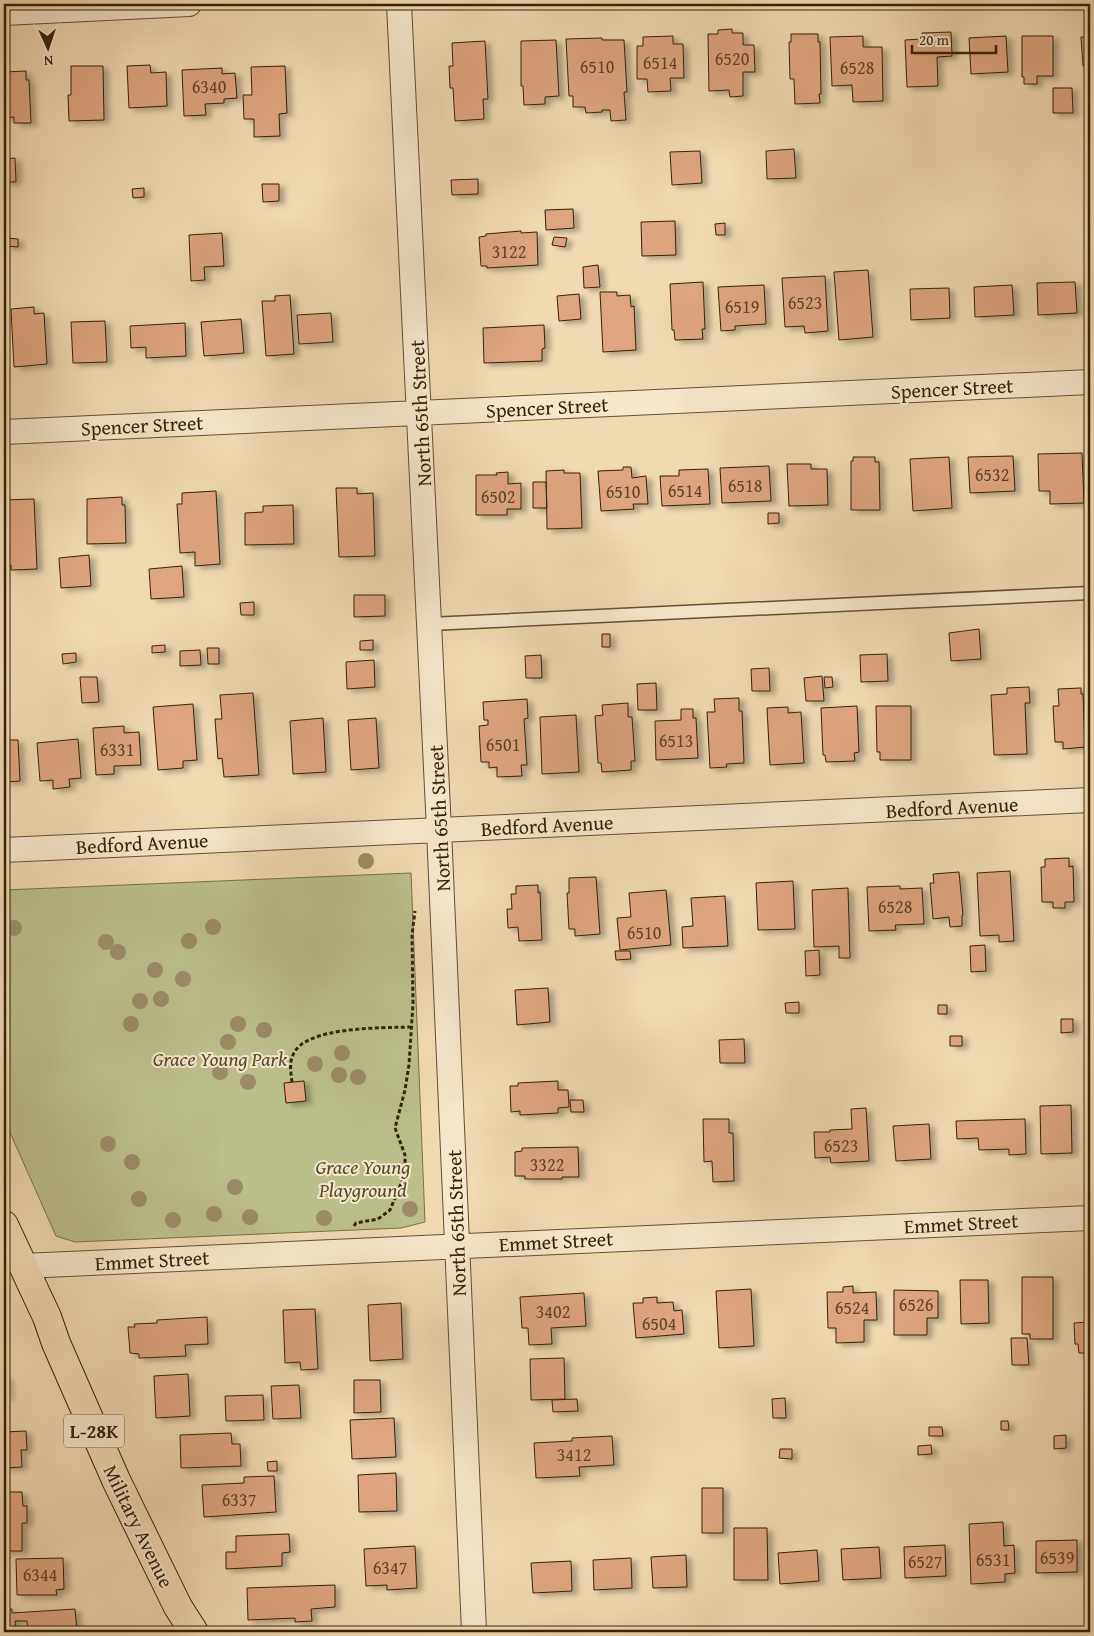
<svg xmlns="http://www.w3.org/2000/svg" width="1094" height="1636" viewBox="0 0 1094 1636" font-family="'Gentium Book Plus',serif">
  <defs>
    <filter id="shadow"><feDropShadow dx="5.5" dy="3" stdDeviation="2.5" flood-color="#0004"/></filter>
  </defs>
  <rect width="100%" height="100%" fill="#f0dab1"/>
  <filter id="stains"><feTurbulence type="fractalNoise" baseFrequency=".004" numOctaves="4"/><feColorMatrix values="0 0 0 0 .2 0 0 0 0 .09 0 0 0 0 .02 0 0 0 .5 -.17"/></filter>
  <radialGradient id="worn" r=".72"><stop offset=".6" stop-color="#630" stop-opacity="0"/><stop offset="1" stop-color="#630" stop-opacity=".3"/></radialGradient>
  <path fill="#bbbf8a" stroke="#78714a" d="M411,873l14,349 -24,6 -326,14 -19,-6 -52,-117v-229z"/>
  <path fill="#dfa57e" stroke="#34230a" filter="url(#shadow)" d="M732,29v4h11v12h11l1,27h-12v24l-13,1 -1,-7 -20,1 -1,-57h10v-4z
    M951,32l1,24 -15,1 1,29 -31,1 -2,-47 17,-1v-6z
    M791,34h27v8h2l1,52h-2l1,9 -25,1 -1,-25h-4l-1,-37h2z
    M673,36v8h10l1,34h-14l1,13 -23,1 -1,-13h-10v-33h6v-9z
    M863,36v11h19l1,54 -30,1 -1,-17 -20,1 -2,-49z
    M1006,36l2,36 -37,2 -2,-36z
    M1022,36h31v40h-16v8h-13v-7h-2z
    M1081,37h9v28l-7,1z
    M602,38v2h22l3,52h-3l2,28 -15,1 -1,-11h-8v2l-16,1 -1,-6h-12v-11h-4l-3,-57z
    M556,40l3,56 -14,1v7l-21,1 -1,-19h-2v-45z
    M485,41l3,58h-5l1,20 -29,2 -2,-33h-3l-1,-22h4l-1,-23z
    M150,65l1,8 15,-1 1,34 -38,2 -2,-42z
    M71,66h32l1,54 -35,1 -1,-26h3z
    M285,66l2,47 -8,1 1,22 -26,1v-18h-10l-1,-24h9l-1,-28z
    M222,68v6l13,-1 2,25 -13,1v4l-19,1 1,11 -22,1 -2,-46z
    M26,71v9h3l2,43h-17v-6l-10,1v-46z
    M1053,88h19l1,25h-20z
    M794,149l2,29 -29,1 -1,-28z
    M700,151l2,32 -30,2 -2,-33z
    M15,158l1,24h-12v-23z
    M478,179v15l-26,1 -1,-15z
    M262,184h17v17l-16,1z
    M144,188v9l-11,1 -1,-9z
    M573,209l1,19 -28,2 -1,-20z
    M675,221l1,34 -34,1 -1,-34z
    M725,223v12h-9l-1,-11z
    M521,231v2l16,-1 1,33 -51,3v-2h-6l-2,-29 7,-1v-2z
    M222,233l2,33 -20,1 1,13 -14,1 -2,-46z
    M554,237l13,1 -2,9 -13,-2z
    M6,238l12,1v8l-13,-1z
    M598,265l2,22 -16,1 -1,-21z
    M868,270l5,67 -34,3 -5,-68z
    M825,276l3,55 -23,2 -1,-7 -19,1 -3,-49z
    M703,282l2,47h-3l1,10 -28,1 -1,-10h-2l-2,-46z
    M1075,282l2,31 -39,2 -1,-32z
    M764,285l2,39 -31,2v4l-14,1 -3,-44z
    M1012,285l2,30 -39,2 -1,-30z
    M949,288l1,30 -39,2 -1,-31z
    M600,292h17v4l13,-1 1,12 3,-1 2,44 -33,2z
    M579,294l2,25 -22,2 -2,-25z
    M290,295l4,59 -28,2 -4,-55h13v-5z
    M34,307v7l10,-1 3,51 -33,3 -3,-58z
    M331,313l2,29 -34,2 -2,-29z
    M241,319l3,34 -40,3 -3,-34z
    M105,321l2,41 -34,1 -2,-41z
    M185,323l1,33 -40,2v-11l-15,1 -1,-22z
    M544,325l1,23 -3,1v12l-58,2 -1,-35z
    M1082,453l2,50 -34,1v-13h-11l-1,-37z
    M1013,456l2,35 -45,2 -2,-36z
    M853,457h22v5h4l1,48h-29v-49h2z
    M949,457l3,51 -39,3 -3,-52z
    M787,464h24v5h16l1,36 -39,1z
    M769,466l2,35 -49,2 -2,-35z
    M623,467h8l1,11 14,-2 2,28h-15l1,5 -33,2 -3,-40 25,-1z
    M708,469l2,35 -48,2 -2,-30h19v-6z
    M564,470v3h16l2,55 -35,1 -1,-58z
    M508,472v12l13,-1v26h-14v6h-31v-40h21l-1,-2z
    M533,482h13l1,26h-14z
    M336,488h21v6l16,-1 2,63 -36,1z
    M216,491l4,73 -25,2v-14l-15,1 -3,-49h5v-11z
    M122,497v8h3l1,38 -39,1v-45z
    M34,499l3,70 -26,1v-5h-7v-65z
    M293,505l1,39 -49,1v-32l18,-1v-6z
    M768,513h11v10l-11,1z
    M89,555l2,31 -30,2 -2,-30z
    M182,566l2,31 -33,2 -2,-30z
    M354,595h31v21l-31,1z
    M254,602v13h-13l-1,-12z
    M979,629l2,30 -30,2 -2,-28z
    M602,634h8v13h-8z
    M373,640v10h-13v-9z
    M165,645v7l-13,1v-7z
    M207,648h12v16h-11z
    M200,650l1,15 -21,1v-15z
    M76,653v9l-13,2 -1,-10z
    M887,654l1,27 -27,1 -1,-27z
    M541,655l1,23h-16l-1,-22z
    M374,660l1,27 -28,2 -1,-27z
    M769,668l1,23h-18l-1,-22z
    M822,676l2,25h-18l-2,-23z
    M80,677h17l2,25 -17,1z
    M824,677h8l1,10 -8,1z
    M656,683l1,27h-19l-1,-26z
    M1029,687l1,16h-5l2,51 -33,1 -3,-60 16,-1v-6z
    M1081,688v6h2l2,53 -22,2v-7h-8l-2,-36h6l-1,-17z
    M253,693l6,82 -35,2 -2,-19 -4,1 -3,-40h7l-2,-24z
    M739,698v13h3l2,52 -18,1 1,3 -17,1 -3,-56h8l-1,-13z
    M527,699l1,19 -4,1 3,46h-6l1,11 -25,1v-10l-8,1v-6h-8l-2,-36 9,-1v-5h-4l-1,-18z
    M628,703v14h4l3,44h-4v9l-29,2 -1,-9h-3l-3,-47 8,-1 -1,-10z
    M193,704l4,56 -14,1v7l-25,2 -5,-63z
    M857,706l2,46 -5,1 1,8 -29,1 -1,-7h-2l-2,-47z
    M876,706h35v54h-31v-8h-3z
    M788,707v6l13,-1 3,51 -34,2 -3,-57z
    M681,709h12v9h3l2,40 -42,2 -1,-39 26,-1z
    M576,715l3,57 -37,2 -2,-57z
    M323,718l3,54 -33,2 -3,-53z
    M376,718l3,50 -28,2 -3,-50z
    M124,726v7l15,-1 2,33 -27,1v8l-18,1 -3,-47z
    M78,739l3,39 -12,1 1,8 -17,2v-9l-13,1 -3,-38z
    M4,740h14l2,41 -16,1z
    M1069,858v9l4,-1 1,36h-9v6h-12v-6h-11l-1,-35h4v-8z
    M1010,871l4,70 -15,1v-7l-19,1 -3,-63z
    M959,872l4,43h-1v11l-12,1 -1,-10 -16,2 -3,-36h4l-1,-9z
    M596,877l4,57 -25,2v-7h-6l-2,-36h2v-15z
    M793,881l2,48 -37,1 -2,-47z
    M538,885v8l2,-1 2,48 -23,1 -1,-14 -10,1 -1,-19h5l-1,-15h5v-8z
    M900,886v3l22,-1 2,36 -29,1 1,5 -27,1 -2,-44z
    M848,888l2,70h-11v-12l-25,1 -2,-57z
    M666,890l5,55 -51,5 -3,-32 14,-1 -2,-24z
    M725,896l3,50 -45,2 -1,-21 11,-1 -2,-28z
    M985,945l1,26 -15,1 -1,-26z
    M819,950l1,25 -14,1 -1,-25z
    M615,951h15l1,8 -15,1z
    M548,988l2,34 -33,3 -2,-35z
    M799,1002v11h-13l-1,-10z
    M938,1005h9v9h-9z
    M1061,1019h12v13l-12,1z
    M950,1036h12v10h-12z
    M744,1039l1,24h-25l-1,-23z
    M304,1081l2,20 -20,2 -2,-20z
    M558,1081v9h10l1,17 -11,1v5l-38,2v-4l-9,1 -1,-26h8v-3z
    M570,1100h13l1,12h-13z
    M1071,1105l1,48 -31,1 -1,-48z
    M1090,1105v48h-1l-2,-47z
    M866,1108l3,53 -38,2 -1,-6 -15,1 -1,-26h16v-2l22,-1 -1,-20z
    M703,1119h26v14h4l1,48 -21,1 -1,-21 -8,1z
    M1025,1119l1,35 -17,1v-6l-30,1 -1,-12 -21,1 -1,-18z
    M929,1124l2,35 -35,2 -3,-35z
    M578,1147l1,30h-17v2h-37v-3h-10v-24l7,-1v-3z
    M1022,1277h31v62h-23v-5h-8z
    M960,1280h28l1,43 -28,1z
    M853,1286v7l23,-1 1,28h-13v22l-28,1v-15h-8l-1,-36h16v-5z
    M751,1289l3,57 -35,2 -3,-57z
    M894,1290l44,1v27h-11v17h-33z
    M584,1293l2,33 -35,2 1,16 -23,1 -1,-17h-6l-2,-31z
    M657,1297v6l16,-1 1,9 8,-1 2,24 -48,4 -3,-35h10v-5z
    M401,1303l2,56 -33,2 -2,-56z
    M315,1309l3,60 -17,1 -1,-8 -15,1 -2,-53z
    M207,1317l1,27 -23,1 1,11 -47,2v-4l-9,-1 -2,-26h7l-1,-3 23,-1v-3z
    M1088,1322v31h-9l-1,-9h-3l-1,-21z
    M1011,1338h16l2,27h-17z
    M564,1358l1,41 -34,1 -1,-41z
    M188,1374l2,42 -34,2 -2,-42z
    M4,1377h3l1,20h-4z
    M354,1380h26l1,32 -27,1z
    M299,1385l2,33 -28,1 -2,-33z
    M263,1395l1,25 -38,1 -1,-25z
    M785,1398l1,20h-13l-1,-19z
    M577,1399l1,12 -25,1 -1,-12z
    M394,1418l2,39 -44,2 -2,-39z
    M1001,1421h7l1,9h-8z
    M929,1427h13l1,9h-14z
    M26,1431l1,19h-6l1,17 -18,1v-36z
    M231,1433l1,11h8l1,22 -60,2 -1,-33z
    M1066,1435v13l-12,1v-13z
    M612,1436l2,29 -35,2 1,9 -44,2 -2,-35 38,-2v-3z
    M931,1445l1,9 -14,1v-9z
    M780,1449h12v10l-13,-1z
    M277,1461v10h-9l-1,-9z
    M396,1473l1,38 -38,1 -1,-37z
    M274,1476l2,36 -72,5 -2,-32 42,-2v-6z
    M702,1488h21v45h-21z
    M4,1492h18l1,14h4v17h-5v28h-18z
    M1003,1522l1,24 10,-1 1,28 -10,1v8l-34,2 -2,-60z
    M734,1528h33l1,52h-34z
    M289,1534l1,18 -8,1v13l-56,3v-17h10v-16z
    M1077,1540v32l-41,1v-32z
    M945,1545l1,31 -41,2 -1,-31z
    M415,1546l2,42 -30,2v-5l-21,1 -2,-37z
    M879,1547l2,31 -38,2 -2,-31z
    M817,1550l2,31 -39,3 -2,-31z
    M686,1555l1,32 -34,1 -2,-31z
    M63,1558l1,31 -8,1 1,5h-40l-1,-36z
    M631,1558l1,30 -38,2 -1,-30z
    M571,1561l1,30 -39,2 -2,-30z
    M335,1585v22l-24,2 1,12 -17,1v-4l-47,2 -1,-32z
    M4,1609h8v4l63,-4 2,23h-49l-1,-11h-12l1,11h-12z"/>
  <g fill="none" stroke-linecap="round" stroke-linejoin="round">
    <defs>
      <path id="service" d="M430,624l660,-31"/>
      <path id="minor" d="M399,4l40,826 35,802
        M4,13l185,-9
        M4,432l1086,-50
        M4,850l1086,-50
        M23,1266l1067,-48"/>
      <path id="primary" d="M4,1225l43,92 9,26 60,137 62,127 16,25"/>
    </defs>
    <use href="#service" stroke="#635134" stroke-width="15"/>
    <use href="#minor" stroke="#635134" stroke-width="26"/>
    <use href="#primary" stroke="#34230a" stroke-width="30"/>
    <path stroke="#34230a" stroke-width="3" stroke-dasharray="4 2.5" stroke-linecap="butt" d="M292,1082c-1,-9 -3,-19 1,-27 11,-29 90,-27 117,-28
      M354,1226l2,-3 22,-4 12,-9 13,-31 2,-10v-14l-10,-27 10,-38 4,-25 4,-62 -1,-68 3,-24"/>
    <use href="#service" stroke="#f5e7cc" stroke-width="12"/>
    <use href="#minor" stroke="#f5e7cc" stroke-width="24"/>
    <use href="#primary" stroke="#f0dab1" stroke-width="28"/>
  </g>
  <g fill="#9b8b67">
    <circle cx="366" cy="861" r="8"/>
    <circle cx="213" cy="927" r="8"/>
    <circle cx="14" cy="928" r="8"/>
    <circle cx="189" cy="941" r="8"/>
    <circle cx="106" cy="942" r="8"/>
    <circle cx="118" cy="952" r="8"/>
    <circle cx="155" cy="970" r="8"/>
    <circle cx="183" cy="979" r="8"/>
    <circle cx="161" cy="999" r="8"/>
    <circle cx="140" cy="1001" r="8"/>
    <circle cx="131" cy="1024" r="8"/>
    <circle cx="238" cy="1024" r="8"/>
    <circle cx="264" cy="1030" r="8"/>
    <circle cx="228" cy="1042" r="8"/>
    <circle cx="342" cy="1053" r="8"/>
    <circle cx="315" cy="1064" r="8"/>
    <circle cx="220" cy="1072" r="8"/>
    <circle cx="339" cy="1075" r="8"/>
    <circle cx="358" cy="1077" r="8"/>
    <circle cx="248" cy="1082" r="8"/>
    <circle cx="108" cy="1144" r="8"/>
    <circle cx="132" cy="1162" r="8"/>
    <circle cx="235" cy="1187" r="8"/>
    <circle cx="139" cy="1199" r="8"/>
    <circle cx="410" cy="1209" r="8"/>
    <circle cx="214" cy="1214" r="8"/>
    <circle cx="250" cy="1217" r="8"/>
    <circle cx="324" cy="1218" r="8"/>
    <circle cx="173" cy="1220" r="8"/>
  </g>
  <g text-anchor="middle" dominant-baseline="central" stroke-width="4" stroke-linejoin="round" paint-order="stroke">
    <g font-size="18" fill="#5f4427">
      <text x="732" y="58">6520</text>
      <text x="660" y="62">6514</text>
      <text x="597" y="66">6510</text>
      <text x="857" y="67">6528</text>
      <text x="209" y="86">6340</text>
      <text x="509" y="251">3122</text>
      <text x="805" y="302">6523</text>
      <text x="742" y="306">6519</text>
      <text x="992" y="474">6532</text>
      <text x="745" y="485">6518</text>
      <text x="685" y="490">6514</text>
      <text x="623" y="491">6510</text>
      <text x="498" y="496">6502</text>
      <text x="676" y="740">6513</text>
      <text x="503" y="744">6501</text>
      <text x="117" y="749">6331</text>
      <text x="895" y="906">6528</text>
      <text x="644" y="932">6510</text>
      <text x="841" y="1145">6523</text>
      <text x="547" y="1164">3322</text>
      <text x="916" y="1304">6526</text>
      <text x="852" y="1307">6524</text>
      <text x="553" y="1311">3402</text>
      <text x="659" y="1323">6504</text>
      <text x="574" y="1454">3412</text>
      <text x="239" y="1499">6337</text>
      <text x="1057" y="1557">6539</text>
      <text x="993" y="1559">6531</text>
      <text x="925" y="1561">6527</text>
      <text x="390" y="1567">6347</text>
      <text x="40" y="1574">6344</text>
    </g>
    <rect fill="#f5e7cc" stroke="#6e5e44" stroke-width="1" x="64" y="1414.5" width="60" height="33" rx="4"/>
    <g font-size="19" font-weight="bold" fill="#34230a">
      <text x="94" y="1431">L-28K</text>
    </g>
    <g font-size="20" fill="#34230a" stroke="#f5e7cc">
      <text transform="translate(952 388) rotate(-3)">Spencer Street</text>
      <text transform="translate(547 407) rotate(-3)">Spencer Street</text>
      <text transform="translate(420 413) rotate(-93)">North 65th Street</text>
      <text transform="translate(142 425) rotate(-3)">Spencer Street</text>
      <text transform="translate(952 807) rotate(-3)">Bedford Avenue</text>
      <text transform="translate(439 818) rotate(-93)">North 65th Street</text>
      <text transform="translate(547 825) rotate(-3)">Bedford Avenue</text>
      <text transform="translate(142 843) rotate(-3)">Bedford Avenue</text>
      <text transform="translate(456 1223) rotate(-92)">North 65th Street</text>
      <text transform="translate(961 1223) rotate(-3)">Emmet Street</text>
      <text transform="translate(556 1241) rotate(-3)">Emmet Street</text>
      <text transform="translate(152 1260) rotate(-3)">Emmet Street</text>
      <text transform="translate(139 1526) rotate(64)">Military Avenue</text>
    </g>
    <g font-size="20" font-style="italic" fill="#564a2a" stroke="#f5e7cc">
      <text x="220" y="1058">Grace Young Park</text>
      <text x="363" y="1166">Grace Young<tspan x="363" dy="23">Playground</tspan></text>
    </g>
  </g>
  <rect width="1094" height="1636" fill="none" stroke="#f0dab1" stroke-width="20"/>
  <rect x="5" y="5" width="1084" height="1626" fill="none" stroke="#34230a" stroke-width="2.5"/>
  <rect x="10" y="10" width="1074" height="1616" fill="none" stroke="#34230a"/>
  <g transform="translate(48 48) rotate(177)" stroke="#f5e7cc" stroke-width="4" paint-order="stroke">
  <path d="M0-4L9 19L0 12L-9 19Z" fill="#34230a"/>
  <text y="-8" font-size="14" font-weight="bold" text-anchor="middle" fill="#34230a">N</text>
  </g>
  <path d="M912 45v8h84v-8" fill="none" stroke="#34230a" stroke-width="2.5"/>
  <text x="919" y="45" font-size="15" fill="#34230a" stroke="#f5e7cc" stroke-width="4" paint-order="stroke">20 m</text>
  <rect width="100%" height="100%" filter="url(#stains)"/>
  <rect width="100%" height="100%" fill="url(#worn)"/>
</svg>
